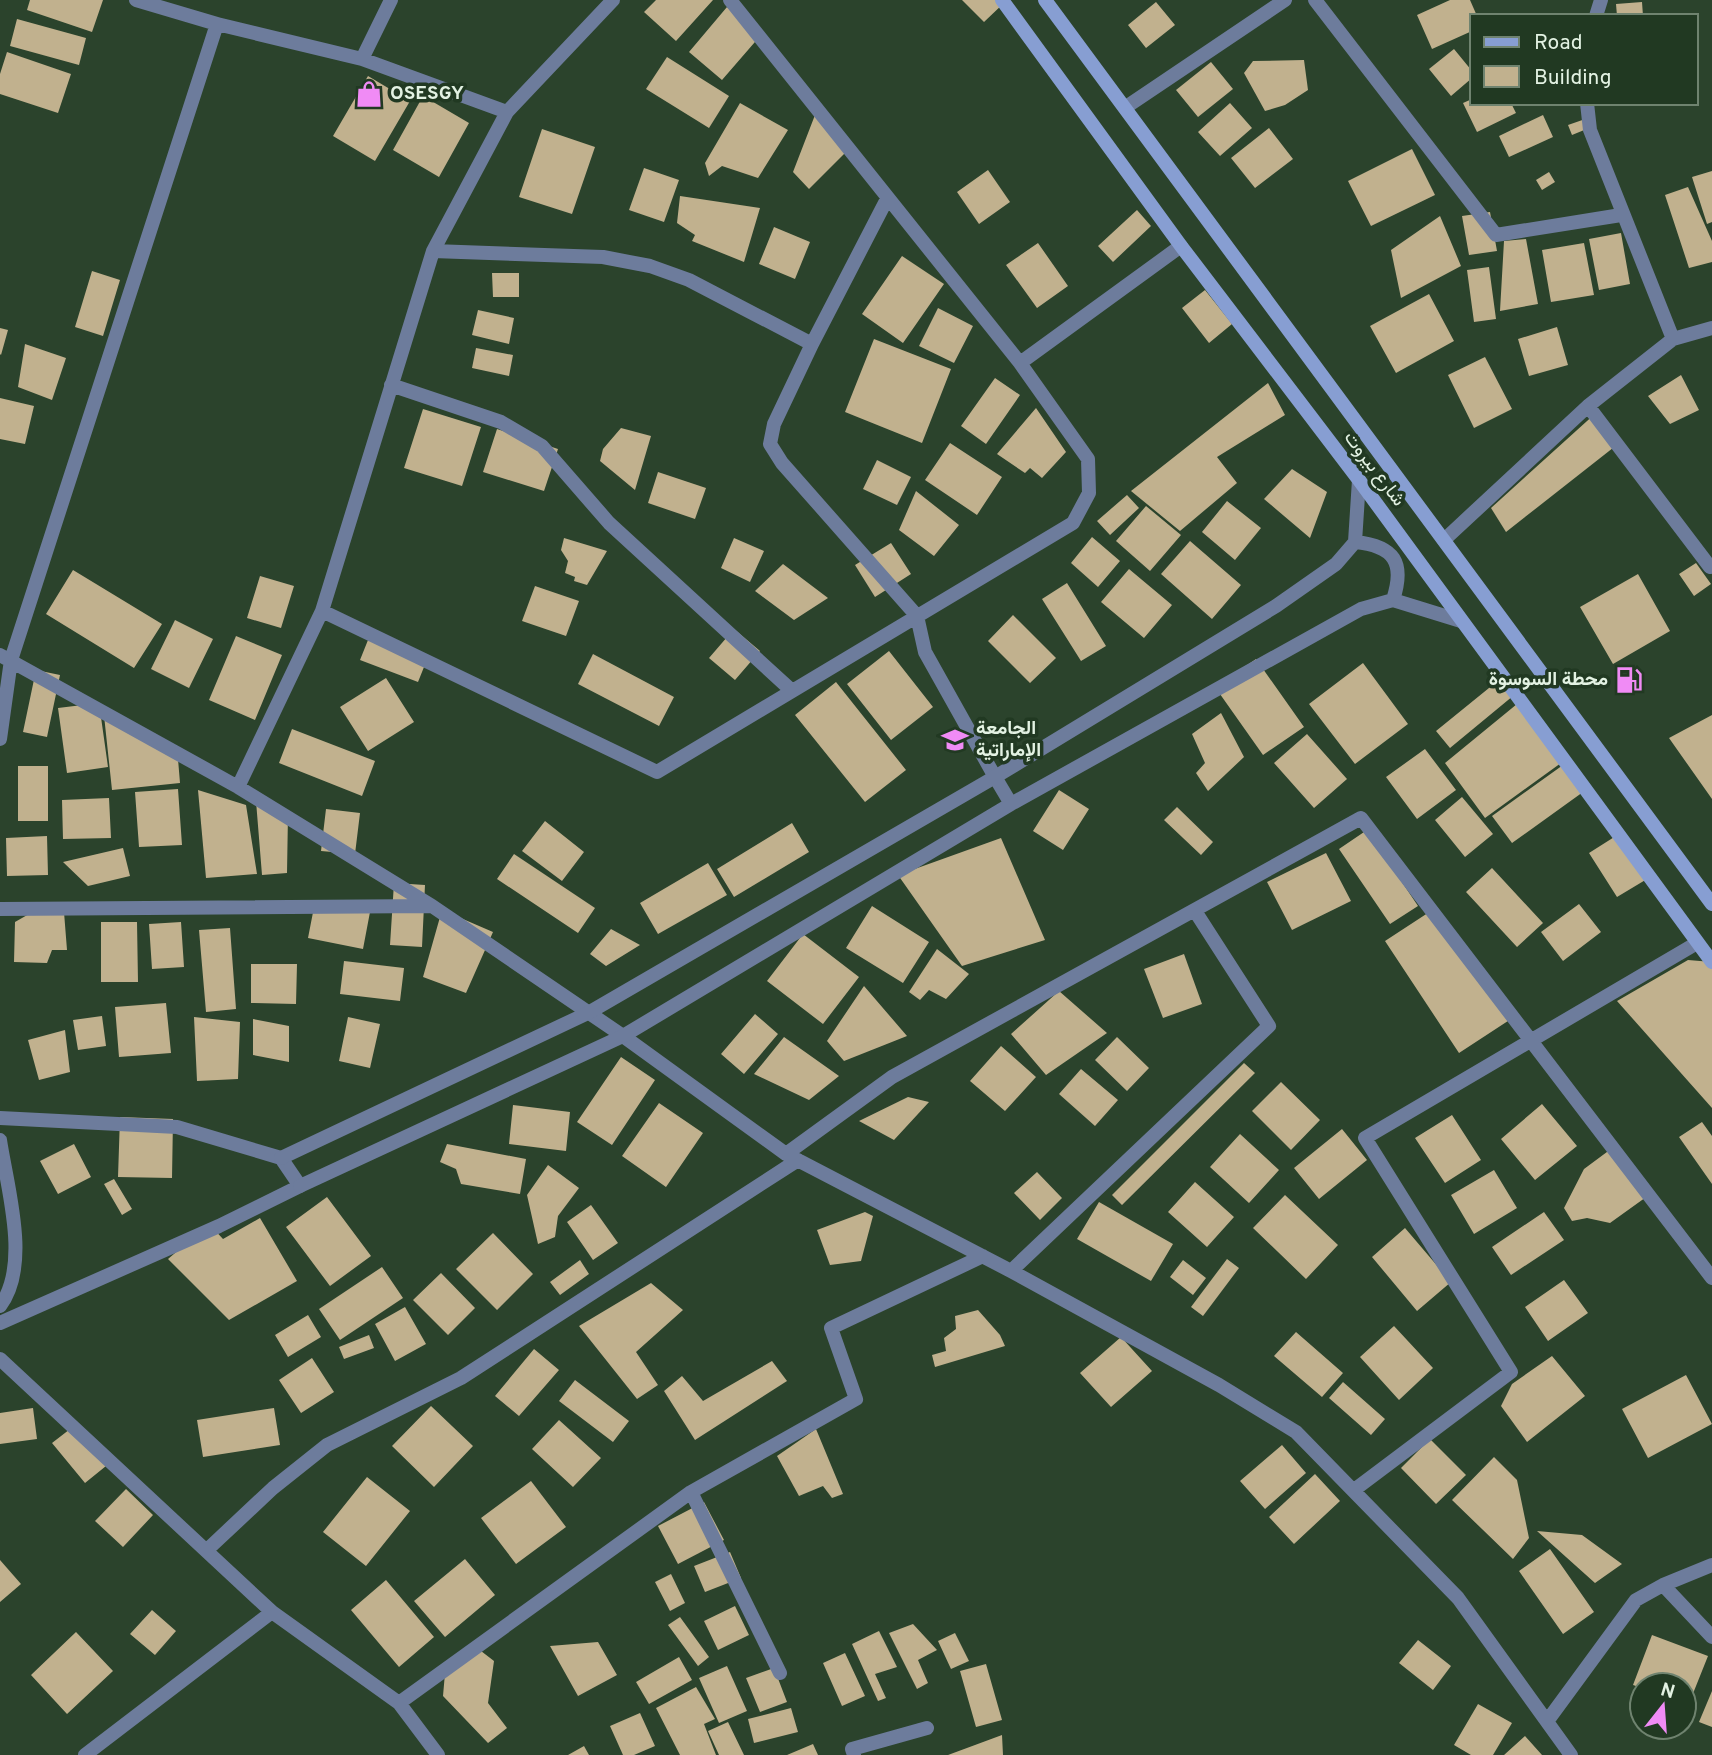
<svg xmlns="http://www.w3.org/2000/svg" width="1712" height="1755" viewBox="0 0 1712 1755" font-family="Overpass,Vazirmatn,sans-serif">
  <rect width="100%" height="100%" fill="#2b432c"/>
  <path fill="#c1b18e" d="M30,0h73l-11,32 -65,-22z
    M656,0h57l-37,41 -32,-29z
    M962,0h41l2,2 -21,20z
    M1450,0h20l7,16h-5v15l-40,18 -15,-34z
    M1156,2l19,23 -29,23 -18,-23z
    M1642,2l1,14h-26l-1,-12z
    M727,7l34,28 -39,45 -33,-28z
    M17,19l69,19 -7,27 -69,-19z
    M1454,49l18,22v7l-21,18 -22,-27z
    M7,52l64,22 -13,39 -58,-19v-20z
    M667,57l62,39 -20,32 -63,-39z
    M1304,60l4,30 -23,15 -20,6 -21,-38 9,-12z
    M1211,62l22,27 -35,28 -22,-27z
    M368,76l42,25 -35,60 -42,-25z
    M423,96l46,27 -30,54 -46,-27z
    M1472,99v4h39l5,10 -39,19 -14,-29z
    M740,103l48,27 -30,48 -36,-12 -13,10 -4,-13z
    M1230,103l22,25 -32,28 -22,-24z
    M815,115l30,38 -36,36 -16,-17z
    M1543,115l10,22 -44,20 -10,-21z
    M1591,117l3,9 -22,9 -4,-10z
    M1269,128l24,31 -38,29 -24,-30z
    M542,129l53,18 -23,67 -53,-17z
    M1412,149l23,46 -64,31 -23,-45z
    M644,168l35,12 -15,42 -35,-12z
    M988,170l22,32 -31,22 -22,-32z
    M1712,171v51l-5,2 -15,-47z
    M1549,172l6,10 -13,8 -6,-10z
    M1688,187l24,54v21l-23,6 -24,-73z
    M680,196l80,12 -16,54 -52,-21 3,-6 -18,-12z
    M1137,210l14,16 -38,36 -15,-16z
    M1490,212l7,39 -28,4 -7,-39z
    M1440,216l21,50 -60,32 -10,-48z
    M774,227l36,15 -15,37 -36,-15z
    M1621,233l9,51 -31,6 -10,-51z
    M1526,239l12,65 -38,7 4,-70z
    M1038,243l30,43 -31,22 -31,-43z
    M1584,243l10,52 -43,7 -9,-52z
    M902,256l42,28 -41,59 -41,-29z
    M1489,267l7,52 -22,3 -7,-52z
    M92,271l28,9 -17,56 -28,-9z
    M492,273h27v24h-26z
    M1205,290l27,34 -23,19 -27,-35z
    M1429,294l25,47 -58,32 -26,-47z
    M938,308l35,18 -19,37 -35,-17z
    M478,310l36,8 -5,26 -37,-9z
    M1557,327l11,38 -39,11 -11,-37z
    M0,328l8,2 -7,25 -1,-1z
    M874,339l77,30 -29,74 -77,-31z
    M25,344l41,14 -14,42 -34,-13z
    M476,348l37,7 -4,21 -37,-8z
    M1485,357l27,52 -38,19 -26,-53z
    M1681,375l18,35 -29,14 -22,-28z
    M995,378l25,17 -34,49 -25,-18z
    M1268,383l17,32 -68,42 20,26 -57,48 -49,-40z
    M0,398l34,8 -9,38 -25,-5z
    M1036,408l30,44 -24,26 -12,-10 -5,5 -28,-19z
    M423,409l58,18 -19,59 -58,-18z
    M1597,412l21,32 -112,88 -15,-24z
    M621,428l30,8 -16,54 -35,-29 3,-12z
    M497,429l61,20 -14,42 -61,-19z
    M950,443l52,34 -25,38 -52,-35z
    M877,460l34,17 -14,28 -34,-16z
    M1292,469l35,23 -17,46 -46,-39z
    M658,472l48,16 -11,31 -47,-16z
    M916,491l43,34 -25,31 -35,-26z
    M1127,495l12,13 -29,27 -13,-14z
    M1227,501l34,27 -26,32 -33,-28z
    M1146,506l35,29 -31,36 -34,-30z
    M1092,537l28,24 -22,26 -27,-24z
    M564,538l43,13 -20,34 -13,-4 1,-4 -10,-4 3,-12 -7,-11z
    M734,538l30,13 -14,31 -29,-14z
    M1190,541l51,44 -29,34 -51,-45z
    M891,543l20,31 -36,23 -20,-32z
    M1696,563l15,21 -17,12 -15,-22z
    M783,564l45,34 -34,22 -39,-29z
    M1129,569l43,36 -28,33 -43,-36z
    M73,570l89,54 -28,44 -88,-54z
    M1638,574l32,57 -57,33 -33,-57z
    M260,576l34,10 -13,42 -34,-10z
    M1067,583l39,63 -25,15 -39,-62z
    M535,586l44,15 -13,35 -44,-15z
    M1013,615l43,43 -26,25 -42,-42z
    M175,620l38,19 -24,49 -38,-19z
    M734,629l26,22 -25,29 -26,-22z
    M370,635l58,22 -10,25 -58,-22z
    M236,636l46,19 -27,65 -46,-20z
    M889,651l44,56 -42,33 -44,-56z
    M593,654l81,43 -15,29 -81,-42z
    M1256,659l48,68 -41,28 -48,-68z
    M1363,663l45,61 -53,40 -46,-60z
    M36,670l24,5 -13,62 -24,-5z
    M1505,675l14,16 -69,57 -14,-17z
    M386,678l28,44 -46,29 -28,-44z
    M836,682l70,88 -41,32 -70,-87z
    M99,703l9,64 -41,6 -9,-65z
    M1517,704l44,59 -76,55 -40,-55z
    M103,706l74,41 3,36 -68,7z
    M1221,713l23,44 -36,34 -12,-18 9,-10 -13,-29z
    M1712,715v84l-43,-61z
    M292,729l83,32 -13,35 -83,-33z
    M1307,734l40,45 -33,29 -40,-45z
    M1425,749l31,41 -39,29 -31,-42z
    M1570,760l20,27 -78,56 -20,-27z
    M18,766h30v55h-30z
    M178,789l4,56 -43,2 -4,-55z
    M198,790l48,15 11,69 -51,4z
    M1059,790l30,19 -26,41 -30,-19z
    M1462,797l31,37 -28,23 -30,-37z
    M109,798l2,40 -48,1 -1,-39z
    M256,801l32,13 -1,59 -25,2z
    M1177,807l36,35 -12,13 -37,-35z
    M326,809l34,4 -5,41 -34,-3z
    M545,821l39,31 -22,29 -40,-30z
    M792,823l17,29 -75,45 -17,-28z
    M1367,830l51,76 -28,18 -51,-75z
    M1619,834l28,45 -30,18 -28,-44z
    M47,836l1,39 -41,1 -1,-38z
    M1001,838l44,102 -83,26 -64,-91z
    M123,848l7,28 -42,10 -25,-24z
    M1326,853l25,48 -59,29 -25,-48z
    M514,854l81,54 -17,25 -81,-54z
    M708,863l19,32 -69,39 -18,-31z
    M1492,868l51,55 -26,24 -51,-55z
    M394,883l31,2 -3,62 -32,-2z
    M315,902l55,10 -7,37 -55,-11z
    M1579,904l22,28 -38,29 -22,-29z
    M43,906l21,6 3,38h-15l-5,13 -33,-1 1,-40z
    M872,906l57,36 -26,41 -57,-35z
    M1437,907l74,112 -52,34 -74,-112z
    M442,910l51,22 -27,61 -43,-16z
    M101,922h36l1,60h-37z
    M181,922l3,45 -32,2 -3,-45z
    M230,928l6,81 -30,3 -7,-82z
    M611,929l29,16 -34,21 -16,-12z
    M803,934l56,43 -36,47 -56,-43z
    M937,949l32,25 -23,25 -17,-9 -9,10 -11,-8z
    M1184,954l18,50 -39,14 -19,-49z
    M1688,960l24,2v146l-95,-107z
    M344,961l60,7 -4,33 -60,-7z
    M251,964h46l-1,40 -45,-1z
    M864,986l43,50 -63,25 -17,-20z
    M1059,991l48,42 -61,42 -35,-41z
    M166,1003l5,50 -52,4 -4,-50z
    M755,1014l23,20 -34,40 -23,-20z
    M102,1016l4,30 -28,4 -5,-30z
    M194,1017l46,5 -2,57 -41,2z
    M348,1017l32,7 -10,44 -31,-7z
    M253,1019l36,7v36l-36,-7z
    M65,1030l5,42 -31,8 -11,-40z
    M784,1037l55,39 -30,24 -55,-26z
    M1117,1037l32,31 -22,23 -32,-31z
    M1001,1046l35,31 -31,34 -35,-30z
    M621,1057l34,23 -43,65 -35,-23z
    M1244,1063l11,10 -133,132 -10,-10z
    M1081,1069l37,31 -23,26 -36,-32z
    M1281,1082l39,38 -29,30 -39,-39z
    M908,1097l21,5 -35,38 -35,-19z
    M659,1103l44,30 -37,54 -44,-31z
    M1542,1104l35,42 -42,34 -34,-41z
    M513,1105l57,7 -4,39 -57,-7z
    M1452,1115l29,45 -36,23 -30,-45z
    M120,1117l53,2 -1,59 -54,-1z
    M1702,1122l10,14v48l-33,-47z
    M1342,1129l25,31 -48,39 -25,-31z
    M1240,1134l39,36 -30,33 -39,-36z
    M74,1144l17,33 -33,17 -18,-33z
    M447,1144l79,15 -6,35 -59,-10 -5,-15 -16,-7z
    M1611,1149l38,46 -39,28 -23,-5 -15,3 -8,-13 20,-39z
    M548,1165l31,23 -21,28 -3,21 -17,7 -11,-49z
    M1494,1170l23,38 -43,26 -23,-39z
    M1037,1172l25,26 -22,22 -26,-27z
    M114,1179l18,30 -10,6 -18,-31z
    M1195,1182l39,35 -27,30 -39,-35z
    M1285,1195l53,50 -32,34 -53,-51z
    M327,1197l44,59 -41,30 -44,-59z
    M1099,1202l74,42 -22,37 -74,-42z
    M591,1205l27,38 -25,17 -26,-38z
    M865,1212l8,4 -12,45 -31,4 -13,-35z
    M1544,1212l20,28 -53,35 -19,-28z
    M260,1218l37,63 -68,39 -61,-61 41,-35 14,15z
    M1405,1228l46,54 -34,29 -45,-54z
    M493,1233l40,41 -36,36 -41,-41z
    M1227,1259l12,9 -36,48 -12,-9z
    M580,1260l9,14 -29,21 -10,-13z
    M1183,1260l23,18 -13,17 -23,-18z
    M382,1267l21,31 -63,42 -21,-31z
    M441,1273l34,35 -27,27 -35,-35z
    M1564,1280l24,33 -40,28 -23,-34z
    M651,1283l32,27 -47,42 22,33 -21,14 -58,-73z
    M405,1307l21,37 -31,17 -20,-37z
    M978,1310l22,25 5,11 -70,21 -3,-12 14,-4 -2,-13 12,-9 -1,-13z
    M308,1315l13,22 -33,20 -13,-22z
    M1394,1326l39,42 -34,32 -39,-43z
    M1296,1332l47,41 -21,24 -48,-41z
    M369,1335l5,13 -30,11 -5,-12z
    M1121,1337l31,34 -41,36 -31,-34z
    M534,1349l25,21 -40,46 -24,-20z
    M1552,1356l33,40 -58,46 -26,-36 11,-22z
    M312,1358l22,34 -33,21 -22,-33z
    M772,1361l15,20 -92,59 -31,-49 18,-15 21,25z
    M1686,1375l26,49 -64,34 -26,-49z
    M575,1380l54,41 -16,21 -54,-41z
    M1343,1382l42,37 -14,16 -42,-37z
    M431,1406l42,40 -39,41 -42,-41z
    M33,1408l4,31 -37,5v-31z
    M274,1408l6,37 -77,12 -6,-37z
    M559,1420l42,38 -28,29 -41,-38z
    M74,1426l32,40 -21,17 -33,-40z
    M816,1429l27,65 -11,4 -9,-12 -24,10 -22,-40z
    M1430,1439l36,36 -30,29 -35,-36z
    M1282,1445l24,28 -41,36 -25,-28z
    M1494,1457l23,23 12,58 -16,21 -61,-59z
    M1315,1474l25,27 -46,43 -25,-27z
    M367,1477l43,34 -44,55 -43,-34z
    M531,1481l35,46 -50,37 -35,-46z
    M126,1489l27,26 -30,32 -28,-26z
    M704,1502l20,38 -46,24 -20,-38z
    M1537,1531l45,4 40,29 -27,19z
    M1550,1549l44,63 -31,22 -44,-63z
    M730,1552l11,26 -36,14 -11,-26z
    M465,1559l30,36 -50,42 -31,-36z
    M0,1560l21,24 -21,18z
    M671,1574l14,29 -15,8 -15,-29z
    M386,1580l48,57 -35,30 -48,-57z
    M735,1606l14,29 -31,15 -14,-29z
    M152,1610l24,21 -21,24 -25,-21z
    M680,1617l29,40 -11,9 -30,-41z
    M913,1624l24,26 -19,10 10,23 -11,6 -28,-56z
    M879,1631l18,36 -22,7 11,24 -8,3 -26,-57z
    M76,1632l37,39 -46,43 -36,-39z
    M955,1633l14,28 -18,8 -13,-28z
    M1652,1635l56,21 -20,50 -4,-2v-19h-42v3l-9,-3z
    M1418,1640l33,26 -18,24 -34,-27z
    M598,1642l19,33 -39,21 -28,-50z
    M481,1651l13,10 -6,42 19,25 -19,15 -45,-47 2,-23z
    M845,1653l20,43 -23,10 -19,-43z
    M679,1657l13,23 -43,24 -13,-22z
    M986,1664l16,56 -26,7 -16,-56z
    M727,1666l20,45 -28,12 -20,-45z
    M774,1668l13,34 -27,10 -14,-34z
    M696,1687l19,32 -11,5 12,31h-36l-24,-47z
    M1712,1691v36l-13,-5z
    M1478,1704l34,19 -19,32h-22l-17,-10z
    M791,1708l7,24 -44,11 -6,-24z
    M640,1713l15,33 -21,9h-11l-13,-29z
    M728,1722l16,33h-25l-11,-24z
    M1002,1735l1,20h-55z
    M1525,1736l17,19h-38z
    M813,1744l5,11h-31z
    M584,1746l5,9h-21z"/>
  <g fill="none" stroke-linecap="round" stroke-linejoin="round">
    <path stroke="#6d7c9c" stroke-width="14" d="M136,0l81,24 145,35 145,53
      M1315,0l181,235 125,-20
      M1596,16l5,-16
      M362,59l29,-59
      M1126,107l159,-107
      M887,199l-75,145 -38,80 -4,20 12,19 135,153 8,36 70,125
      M433,251l170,6 47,9 39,14 123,64
      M1673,339l39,-11
      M1020,363l161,-117
      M391,385l110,37 41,24 67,77 182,167
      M1588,406l122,161 2,-2
      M1444,540l144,-134 85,-67 -83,-209 -3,-27
      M322,611l335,161 416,-249 16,-30 -1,-34 -68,-96 -290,-363
      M0,655l238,132 194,119 191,130 163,118 225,117 208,114 77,47 162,166 113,157
      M0,739l11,-79 206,-636
      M238,787l84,-176 111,-360 74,-139 106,-112
      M0,909l432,-3
      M0,1118l177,9 104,31 19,28 -81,40 -219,97
      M0,1140c7,47 31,125 0,166
      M786,1154l106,-77 469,-259 351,460
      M1011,1271l258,-245 -74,-115
      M0,1359l272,253 127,91 39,52
      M1354,1490l157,-118 -146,-234 332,-195
      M691,1492l89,181
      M208,1549l65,-61 54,-43 134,-67 337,-218
      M1663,1585l49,52
      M399,1703l292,-211 165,-93 -25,-71 152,-72
      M1548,1720l88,-120 27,-15 49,-20
      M85,1755l187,-143
      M854,1755l-2,-6 75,-21"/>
    <path stroke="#6d7c9c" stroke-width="14" d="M1355,542c40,4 50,21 38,58
      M995,777l16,27
      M281,1158l307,-145 407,-236 281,-171 60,-42 19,-22 4,-62
      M300,1186l323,-150 388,-232 350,-195 32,-9 68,21"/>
    <path stroke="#879ed2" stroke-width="14" d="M1002,0l179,246 178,234 353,482
      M1045,0l667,904"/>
  </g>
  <defs>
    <symbol id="shop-bare" viewBox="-9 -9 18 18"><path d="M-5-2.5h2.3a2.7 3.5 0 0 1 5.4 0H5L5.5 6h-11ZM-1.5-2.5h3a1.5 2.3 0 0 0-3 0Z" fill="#f08bf5" stroke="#213922" stroke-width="2.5" paint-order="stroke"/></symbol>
    <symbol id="fuel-bare" viewBox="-9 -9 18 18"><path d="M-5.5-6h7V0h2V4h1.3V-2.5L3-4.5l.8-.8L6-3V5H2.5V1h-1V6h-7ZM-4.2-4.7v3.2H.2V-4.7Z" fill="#f08bf5" stroke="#213922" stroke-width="2.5" paint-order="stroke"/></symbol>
    <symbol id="university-bare" viewBox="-9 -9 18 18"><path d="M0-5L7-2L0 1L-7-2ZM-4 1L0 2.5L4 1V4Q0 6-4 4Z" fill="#f08bf5" stroke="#213922" stroke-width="2.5" paint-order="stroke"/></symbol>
  </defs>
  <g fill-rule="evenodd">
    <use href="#shop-bare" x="350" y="75" width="38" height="38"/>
    <use href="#fuel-bare" x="1610" y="661" width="38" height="38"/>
    <use href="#university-bare" x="936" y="721" width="38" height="38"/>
  </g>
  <g text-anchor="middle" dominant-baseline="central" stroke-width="7" stroke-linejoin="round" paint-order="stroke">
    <g font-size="19" font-weight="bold" fill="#e3f2e3" stroke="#213922" text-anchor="start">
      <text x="390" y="94">OSESGY</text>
      <text x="1608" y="680" text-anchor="end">محطة السوسوة</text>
      <text x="976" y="729">الجامعة<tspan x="976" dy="22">الإماراتية</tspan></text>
    </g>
    <g font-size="19" fill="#e3f2e3" stroke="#213922">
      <text transform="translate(1374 469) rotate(53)">شارع بيروت</text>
    </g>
  </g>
  <rect x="1470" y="14" width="228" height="91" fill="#213922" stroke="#6f836f" stroke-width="2"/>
  <rect x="1484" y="37" width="35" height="10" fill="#879ed2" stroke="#6f836f" stroke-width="2"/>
  <text x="1534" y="49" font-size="21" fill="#e3f2e3">Road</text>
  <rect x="1484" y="66" width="35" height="21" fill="#c1b18e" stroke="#6f836f" stroke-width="2"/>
  <text x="1534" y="84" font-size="21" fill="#e3f2e3">Building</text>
  <g transform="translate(1663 1706) rotate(17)"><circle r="33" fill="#213922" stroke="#6f836f" stroke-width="2"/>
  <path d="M0-5L12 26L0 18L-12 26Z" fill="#f08bf5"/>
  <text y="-10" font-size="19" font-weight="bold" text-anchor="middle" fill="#e3f2e3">N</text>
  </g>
</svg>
